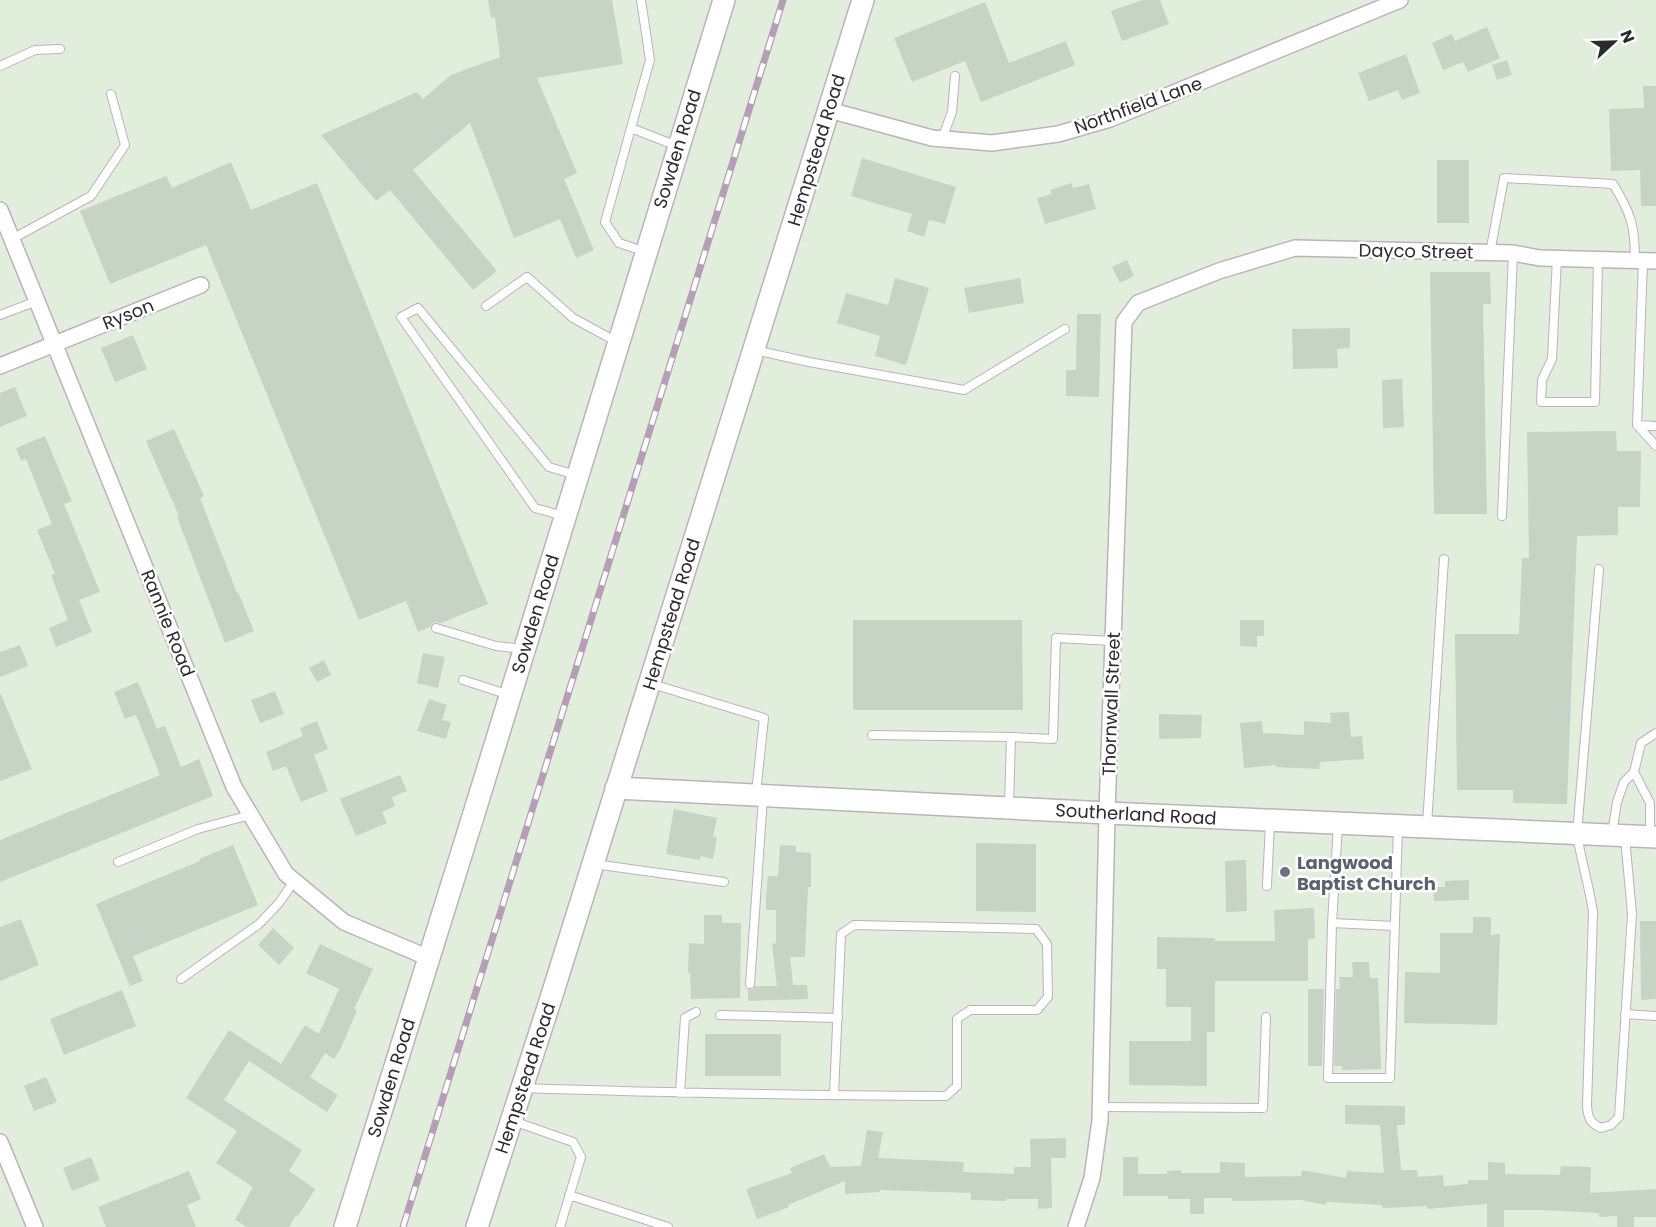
<svg xmlns="http://www.w3.org/2000/svg" width="1656" height="1227" viewBox="0 0 1656 1227" font-family="Poppins,sans-serif">
  <rect width="100%" height="100%" fill="#e1eedc"/>
  <path fill="#c7d3c5" d="M488,0h124l11,64 -86,14 40,95 -13,6 30,71 -18,8 -16,-39 -46,19 -44,-115 -57,47 84,101 -24,19 -83,-100 -14,11 -55,-66 96,-43 6,7 28,-24 49,-18 -5,-40 -4,1z
    M1142,0h18l9,24 -47,17 -11,-30z
    M985,2l24,61 57,-22 9,24 -94,37 -16,-41 -53,21 -18,-44z
    M1487,27l13,31 -32,14 -5,-10 -20,8 -11,-27 20,-9 3,7z
    M1406,54l14,39 -18,7 -4,-10 -29,11 -11,-28z
    M1507,60l5,15 -15,5 -5,-15z
    M1643,86h13v120h-15l-1,-36 -29,1 -2,-62 35,-1z
    M862,158l94,29 -11,37 -16,-4 -5,17 -17,-6 5,-17 -61,-18z
    M1437,160h32v63h-32z
    M231,162l20,48 66,-27 171,421 -47,19 -7,-1 -4,5 -12,5 -12,-31 -47,19 -153,-375 -96,39 -30,-73 86,-35 6,12z
    M1072,183l1,5 16,-4 7,25 -51,15 -8,-26 15,-4 -2,-4z
    M1127,260l7,16 -14,7 -8,-16z
    M1430,272h60l1,32h-8l4,210h-53z
    M895,278l34,10 -23,77 -31,-9 5,-20 -43,-13 9,-30 42,12z
    M1020,278l4,25 -55,10 -5,-25z
    M1077,314h24l-2,83 -33,-1v-26h10z
    M1350,328v20l-13,1 1,19 -45,1 -1,-40z
    M133,335l14,34 -32,13 -14,-34z
    M1402,379l2,48 -21,1 -1,-48z
    M15,387l12,29 -27,11v-34z
    M174,429l30,67 -4,2 37,95 1,-1 16,39 -29,12 -48,-126 2,-1 -33,-75z
    M1616,431l1,20h24l-1,56h-22v28l-41,1 -10,268 -54,-1v-13h-56l-2,-156h64l3,-76h7l-2,-126z
    M45,436l27,65 -8,3 36,88 -21,8 13,32 -36,15 -7,-19 19,-8 -17,-45 4,-1 -18,-44 15,-6 -26,-65 -5,2 -5,-13z
    M853,620h169l1,90h-170z
    M1240,620h24v16h-7v11l-17,-1z
    M20,645l8,21 -28,11v-25z
    M423,653l22,4 -7,31 -21,-5z
    M324,660l7,15 -14,7 -8,-14z
    M138,682l19,47 8,-3 16,41 18,-8 14,37 -213,86v-42l160,-65 -24,-60 -11,4 -11,-27z
    M275,691l9,23 -24,9 -9,-23z
    M0,692l32,77 -32,12z
    M429,699l18,6 -5,15 9,2 -5,17 -29,-8z
    M1349,712l2,25 11,-1 2,23 -44,3 -1,7 -43,-2v-2l-32,3 -4,-45 22,-2 1,12 41,2v-14l27,2 -1,-10z
    M1159,714l43,1 -1,23 -42,1z
    M317,721l11,28 -14,6 14,36 -27,11 -15,-36 -13,5 -7,-19 37,-16 -3,-8z
    M400,775l7,16 -15,6 3,9 -13,6 5,11 -31,13 -16,-37z
    M674,809l43,9 -4,19 4,1 -4,21 -12,-3 -1,4 -34,-6z
    M976,843l60,1v68l-60,-1z
    M233,845l25,60 -125,51 10,25 -13,5 -34,-82 104,-43 -1,-2z
    M780,845l16,1v6l15,1v34h-3l-3,70h-15l3,28h14l1,14 -60,2v-12l4,1 3,-4h22l-5,-43 4,1v-34h-10v-13l2,-21h10z
    M1246,860l1,51 -21,1 -1,-51z
    M1469,880v20l-35,1 -1,-14h12v-6z
    M1314,908l1,30 -7,1v42h-93v51h-8v54l-78,-1v-44h62v-34h-25v-38h-9v-32l58,1v3h60l-1,-31z
    M704,915h18v8h19l-1,75 -49,1 -1,-26h-2l1,-30 15,1z
    M1473,917h18v18l9,-1 -3,91 -93,-2 1,-51 35,1v-40h33z
    M21,919l18,46 -39,16v-54z
    M1640,921h16v78l-15,1z
    M273,928l21,20 -15,17 -21,-20z
    M320,944l53,25 -19,40 3,1 -16,38 -7,11 -9,-6 -15,24 28,18 -11,17 -78,-51 -25,39 78,50 -13,21 26,18 -17,27 -2,-1 -7,12h-42l-12,-7 18,-33 -37,-24 21,-32 -51,-33 43,-68 52,34 24,-39 14,9 20,-45 -33,-16z
    M1352,962h17l1,16h8l3,91 -39,1v-4h-8l2,-77h4l-1,-12h14z
    M1308,989h16l-2,77h-14z
    M122,990l14,36 -72,29 -14,-36z
    M705,1034h76v42h-76z
    M46,1077l11,25 -23,9 -10,-25z
    M1345,1105l60,1v19h-8l4,45h16l1,7 25,-2 1,11 24,-2v-4h20v-18l17,1v11l55,1 1,-9 30,1 -1,26 66,-4v28h-22v10h-17v-11l-18,1v-4l-58,-3h-37v17h-17v-23l-60,5v-3l-44,2 -1,-3 -55,-3 -1,3 -25,-5 -69,1v-3h-28v16h-14v-15h-22v-3h-45v-39h15v17h29v-3l14,-1v3h39v-11l25,1v14l56,-1 1,-6 44,8 1,-7 37,2 -4,-48 -35,-1z
    M867,1130l16,2 -5,26 86,4 -1,10 51,2v-7h17l-1,-28 36,-1v20h-15l1,50 -14,1v-10h-32v2l-35,-1v-7l-91,-3v2l-35,2v-13l-57,24 1,2 -32,12 -11,-30 46,-16 -2,-5 34,-14 6,13 31,-1z
    M91,1157l9,23 -28,11 -9,-23z
    M189,1171l12,28 -14,6 9,22h-90l-8,-20z"/>
  <g fill="none" stroke-linecap="round" stroke-linejoin="round">
    <defs>
      <path id="lane" d="M641,0l9,60 -19,68 46,18
        M0,66l35,-16 25,-1
        M631,128l-26,94 14,21 27,9
        M942,139l10,-27 3,-36
        M12,239l79,-43 34,-51 -14,-51
        M1490,253l14,-75 109,6c18,29 22,42 22,76
        M1557,258l-5,101 -10,21 -1,22h54l3,-143
        M1643,261l-6,164 19,21
        M486,306l41,-29 46,41 44,24
        M0,315l37,-14
        M755,350l54,12 155,28 101,-61
        M1637,425l19,1
        M563,516l-28,-8 -134,-191 17,-9 131,159 27,8
        M1502,516l11,-263
        M1599,569l-22,265c4,26 12,51 16,78l-6,194c1,12 3,17 14,22l10,-3 8,-8 13,-203 -7,-77
        M436,628l60,18 27,3
        M463,680l46,15
        M652,684l112,34 -8,75
        M872,735l139,2 -2,69
        M1011,737l42,2 3,-101 57,3
        M1634,772l16,31v33
        M1338,825l-6,98 -4,155h62l8,-251
        M1427,825l17,-266
        M1612,834l5,-32 7,-20 10,-10 7,-29 15,-10
        M118,862l80,-33 52,-14
        M594,864l130,18
        M1267,886l3,-64
        M1332,923l63,3
        M181,979l78,-55 20,-21 15,-22
        M750,984l13,-187
        M1625,1014l31,2
        M720,1015l118,3
        M523,1088c141,5 282,7 423,8l11,-10v-67l13,-9h67l11,-13 -1,-53 -11,-15 -182,-4 -13,9 -7,161
        M680,1093l5,-75 11,-6
        M1100,1107l163,1 3,-91
        M513,1121l60,21 8,15 -21,70
        M569,1195l99,32"/>
      <path id="street" d="M829,110l103,28 60,5 66,-9 52,-15 290,-119
        M0,210l234,577 52,87 58,48 85,36
        M0,366l201,-81
        M0,1142l35,85
        M1076,1227l16,-49 8,-58 7,-307 17,-491 14,-19 81,-32 76,-23 218,5 27,5 116,3"/>
      <path id="secondary" d="M616,788l491,25 549,24
        M345,1227l131,-420 248,-807
        M477,1227l75,-232 311,-995"/>
    </defs>
    <use href="#lane" stroke="#bfb0c0" stroke-width="10"/>
    <use href="#street" stroke="#bfb0c0" stroke-width="18"/>
    <use href="#secondary" stroke="#bfb0c0" stroke-width="24"/>
    <use href="#lane" stroke="#fff" stroke-width="8"/>
    <use href="#street" stroke="#fff" stroke-width="15"/>
    <use href="#secondary" stroke="#fff" stroke-width="21"/>
    <defs>
      <path id="rail" d="M403,1227l380,-1227"/>
    </defs>
    <use href="#rail" stroke="#b69fb6" stroke-width="7"/>
    <use href="#rail" stroke="#fff" stroke-width="4.5" stroke-dasharray="14" stroke-linecap="butt"/>
  </g>
  <circle fill="#6b7280" stroke="#fff" stroke-width="2" cx="1285" cy="872" r="6"/>
  <g text-anchor="middle" dominant-baseline="central" stroke-width="5" stroke-linejoin="round" paint-order="stroke">
    <g font-size="18" fill="#2b2b2b" stroke="#fff">
      <text transform="translate(1138 105) rotate(-20)">Northfield Lane</text>
      <text transform="translate(677 149) rotate(-73)">Sowden Road</text>
      <text transform="translate(816 150) rotate(-73)">Hempstead Road</text>
      <text transform="translate(1416 251) rotate(1)">Dayco Street</text>
      <text transform="translate(128 314) rotate(-22)">Ryson</text>
      <text transform="translate(535 614) rotate(-73)">Sowden Road</text>
      <text transform="translate(671 614) rotate(-73)">Hempstead Road</text>
      <text transform="translate(168 623) rotate(68)">Rannie Road</text>
      <text transform="translate(1111 704) rotate(-88)">Thornwall Street</text>
      <text transform="translate(1136 814) rotate(3)">Southerland Road</text>
      <text transform="translate(391 1078) rotate(-73)">Sowden Road</text>
      <text transform="translate(525 1078) rotate(-72)">Hempstead Road</text>
    </g>
    <g font-size="18" font-weight="bold" fill="#5b616d" stroke="#fff" text-anchor="start">
      <text x="1297" y="862">Langwood<tspan x="1297" dy="21">Baptist Church</tspan></text>
    </g>
  </g>
  <g transform="translate(1614 42) rotate(68)" stroke="#ffffff" stroke-width="4.5" paint-order="stroke">
  <path d="M0-4.5L10 22L0 15L-10 22Z" fill="#2b2b2b"/>
  <text y="-9" font-size="16" font-weight="bold" text-anchor="middle" fill="#2b2b2b">N</text>
  </g>
</svg>
